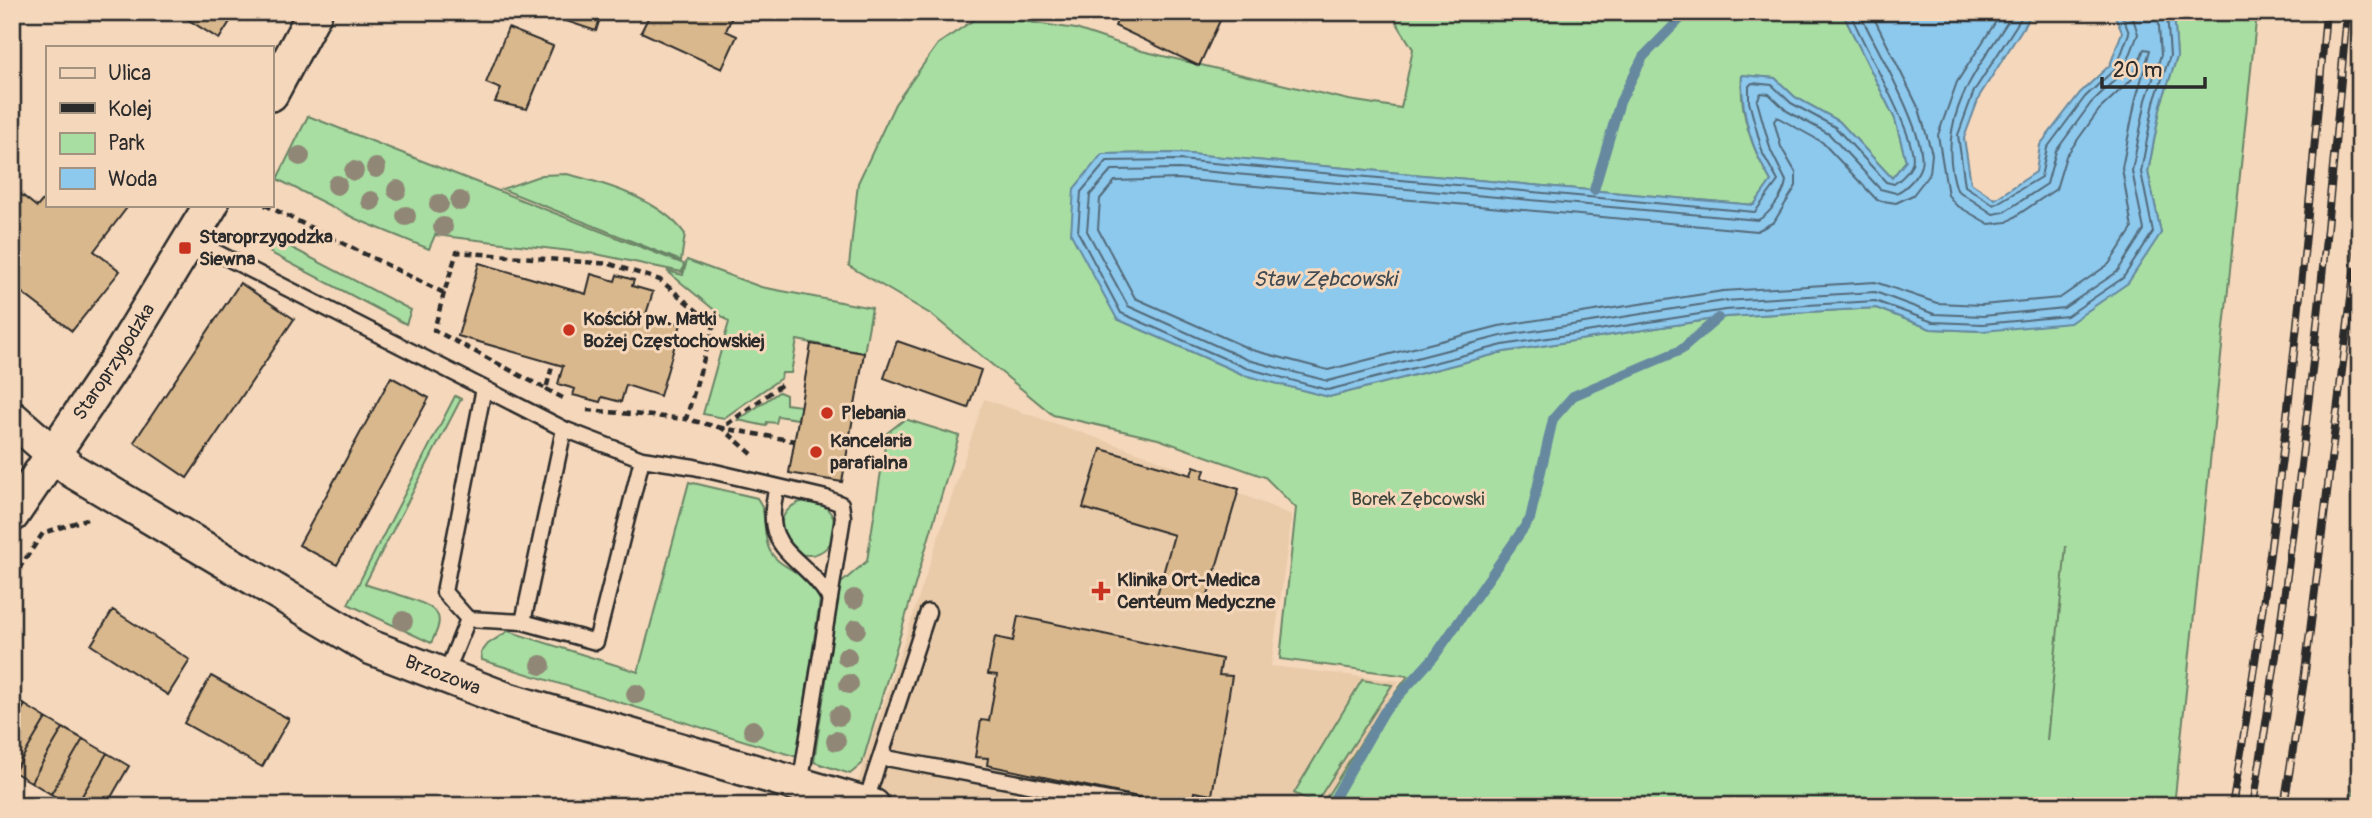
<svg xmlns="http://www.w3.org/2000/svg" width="2372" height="818" viewBox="0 0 2372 818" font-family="Pangolin,sans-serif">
  <rect width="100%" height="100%" fill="#f5d7bb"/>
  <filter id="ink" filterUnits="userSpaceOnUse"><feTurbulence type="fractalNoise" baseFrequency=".0143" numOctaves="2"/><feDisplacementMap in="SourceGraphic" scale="14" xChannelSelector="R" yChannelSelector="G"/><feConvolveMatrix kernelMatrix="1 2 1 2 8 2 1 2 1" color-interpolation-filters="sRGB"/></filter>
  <g filter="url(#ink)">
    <path fill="#e9cbaa" d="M984,399l162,56 146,60 -21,151 128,15 -79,125h-413l-54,-9z"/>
    <path fill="#a8dea2" stroke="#6a8466" stroke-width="2" fill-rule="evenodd" d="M1390,12h452l53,107 11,42 -14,17 -53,-57 -44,-24 -20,-19 -33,-3c-3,37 10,75 29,106l-17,24 -575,-52 -76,1 -29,35 43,130 127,56 85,22 175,-45 222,-35 150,-9 55,21 52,2 178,-98 -13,-61 13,-68 16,-47 -3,-45h83l-83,794h-853l57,-91 30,-39 -128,-17 16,-151 -31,-31 -107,-38 -105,-24 -121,-100 -83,-49 9,-83 37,-79 43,-60 43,-29 95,14 66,22 207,49 52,8 12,-59zM2066,546l-19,195v-1z
      M308,116l376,148 -2,8 -86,-18 -161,-19 -6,14 -73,-30 -79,-40z
      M567,174c40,10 94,26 118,60l-4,27 -179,-72 40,-14z
      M275,239l136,71 -5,14 -139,-73z
      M687,260l74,27 111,21 -8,45 -67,-13 -6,33h-9l-1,5 -57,40 -21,-4 26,-92 -62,-51 16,4z
      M779,392l7,3v9l15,2 -3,13 -20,-3 -2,7 -9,-1 -1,4 -28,-6z
      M455,396l6,3 -96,185c16,7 67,16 73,32 3,8 -3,19 -7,27l-83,-39z
      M905,419l54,17 -97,328 -12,10 -36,-12 26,-178 27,-23 20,-128z
      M689,482l68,16c12,15 4,36 13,53 11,20 36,17 50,49l-23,157 -315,-97 -1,-7 7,-9 20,-13 130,41z
      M781 528a27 27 0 1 1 54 0a27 27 0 1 1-54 0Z
      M1362,680l30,5 -77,119 -21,-11z
      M2360,739v67h-9z"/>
    <path fill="#8dc8ed" stroke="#66899f" stroke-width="2" d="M1842,12h191l-53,83 -16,43 7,45 24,16 41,-27 4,-27 40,-52 30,-28 12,-33 -9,-20h61l3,45 -16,47 -13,68 13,61 -33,50 -58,40 -87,8 -52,-2 -55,-21 -150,9 -222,35 -175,45 -85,-22 -127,-56 -46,-85 3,-45 28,-35 77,-1 575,52 17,-24c-20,-33 -30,-67 -29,-106l33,3 20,19 44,24 53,57 14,-17 -11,-42z"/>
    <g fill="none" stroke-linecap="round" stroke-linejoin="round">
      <path stroke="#526a79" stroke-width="2" d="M1850,12c9,28 71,129 62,152 -2,7 -12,16 -18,20l-8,-2 -51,-55 -44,-24 -19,-18 -20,-2 -3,3v16l14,52 15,27 -23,31 -576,-52 -72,1 -26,31 -3,40 43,81 125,55 82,22 175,-45 222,-35 150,-9 58,21 50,2 84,-8 56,-38 30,-46 -12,-60 13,-70 16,-46 -3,-44
        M1859,12c14,30 69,124 62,153 -2,10 -15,24 -25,28l-16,-4 -51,-55 -42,-23 -18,-17 -8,-1 -4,8 14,50 15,30c-2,14 -16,33 -28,39l-579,-51 -67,1 -22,25 -3,36 41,75 120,54 80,21 173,-45 223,-35 151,-9 59,22 49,2 81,-8 53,-36 27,-42 -12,-59 14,-71 15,-45 -3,-43
        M1871,12l48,97 13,45 -2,19 -17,22 -17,8 -19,-3 -55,-58 -45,-25 -3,4 7,26 15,26v13l-22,36 -17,9 -579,-52 -63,2 -15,18 -2,30 37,69 117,52 76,20 171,-44 224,-35 152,-9 62,21 45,2 78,-7 49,-34 23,-35 -10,-61 14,-70 14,-48 -6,-1 -12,30 -33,31 -33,46 -10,33 -49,33 -18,2 -33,-19 -8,-10 -10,-60 19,-53 45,-70
        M2014,12c-36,57 -81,107 -57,178l36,24 11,-2 43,-28 9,-33 35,-48 33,-32 14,-37 -7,-22
        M2025,12l-51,79 -16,44 7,51 29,19 47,-28 6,-29 38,-51 31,-29 13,-35 -8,-21"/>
      <path stroke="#66899f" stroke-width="10" d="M1594,190l26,-88 23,-45 38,-39 1,-6
        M1330,806l54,-94 50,-55 96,-138 23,-100 20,-23 108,-46 37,-32"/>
    </g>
    <path fill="#dab88d" stroke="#2b2b2b" stroke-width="2" d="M176,12h60l-17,27z
      M556,12h46l-6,19 -42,-14z
      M651,12l40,3 2,-3h41l-8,19 11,5 -15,33 -81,-37z
      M1121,12l67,3 1,-3h35l-25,54 -84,-40z
      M508,28l45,18 -26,63 -32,-7 6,-13 -15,-6z
      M12,187l25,20 10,-12v10h82l-35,46 26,20 -48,60 -60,-46z
      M479,263l107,31 5,-20 24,7 2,-6 17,5 -2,6 21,6 -7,22 35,10 -21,72 -34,-11 -5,17 -19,-5 -2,5 -27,-7 2,-6 -17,-5 5,-18 -105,-30z
      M240,283l54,36 -107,159 -53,-36z
      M897,341l84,29 -13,38 -84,-30z
      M811,344l53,9 -22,129 -53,-9z
      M391,377l38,21 -92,167 -38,-20z
      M1101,449l90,26 3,-9 11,4 -3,8 37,11 -35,120 -47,-14 17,-60 -91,-27z
      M113,610l77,50 -22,35 -77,-50z
      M1018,616l204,43 -3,16 13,1 -20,119 -18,-3 -2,14h-11l-194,-41 1,-7 -13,-1 6,-37 8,1 8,-46 -9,-1 7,-37 18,4z
      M211,676l78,43 -27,48 -78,-44z
      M12,698l13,7 -13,21z
      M25,705l21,13 -32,54 -2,-46z
      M46,718l17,10 -32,54 -17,-10z
      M63,728l20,11 -32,55 -20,-12z
      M83,739l24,14 -31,53h-5l-20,-12z
      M107,753l22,13 -23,40h-30z"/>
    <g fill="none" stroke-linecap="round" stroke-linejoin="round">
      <defs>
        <path id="service" d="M190,239l374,190 78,30 52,8 132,31 15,6 2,13 -43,269
          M484,388l-40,204 24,27 55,3 73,20 46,-183
          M777,487c-18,67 24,64 53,112
          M523,622l41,-193
          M445,676l23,-57
          M881,757l259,49
          M865,804l63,-192"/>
        <g id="tertiary">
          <path d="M271,94l44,-82"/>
          <path id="s1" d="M12,418l61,53 297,176 138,53 365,106"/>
          <path id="s2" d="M12,515l106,-157 93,-153"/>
        </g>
      </defs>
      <use href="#service" stroke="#2b2b2b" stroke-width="19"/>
      <use href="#tertiary" stroke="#2b2b2b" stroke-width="38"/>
      <path stroke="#2b2b2b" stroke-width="4.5" stroke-dasharray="7 5" stroke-linecap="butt" d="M265,205l179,88 13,-41 153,12 50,16 54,45 -28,94 36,9 59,-43
        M444,293l-10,37 112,59 7,-26
        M546,389l17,9
        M587,410l99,9
        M752,454l-30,-26 73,13
        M12,579l31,-46 44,-14"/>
      <use href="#service" stroke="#f5d7bb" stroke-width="14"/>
      <use href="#tertiary" stroke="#f5d7bb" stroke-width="33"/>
      <defs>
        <path id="rail" d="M2232,806c45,-263 72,-528 94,-794
          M2253,806c43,-263 71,-528 94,-794
          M2284,806l20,-126 56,-456"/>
      </defs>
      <use href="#rail" stroke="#2b2b2b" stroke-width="8"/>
      <use href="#rail" stroke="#f5d7bb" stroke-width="5" stroke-dasharray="16" stroke-linecap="butt"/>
    </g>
    <g fill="#908776">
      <circle cx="300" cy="156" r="10"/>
      <circle cx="376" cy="168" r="10"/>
      <circle cx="354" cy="171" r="10"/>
      <circle cx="337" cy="185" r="10"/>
      <circle cx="397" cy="190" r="10"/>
      <circle cx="371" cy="201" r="10"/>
      <circle cx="460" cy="201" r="10"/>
      <circle cx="439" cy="204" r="10"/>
      <circle cx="406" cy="216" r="10"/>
      <circle cx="443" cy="227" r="10"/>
      <circle cx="854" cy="599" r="10"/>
      <circle cx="403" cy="621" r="10"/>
      <circle cx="856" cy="629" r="10"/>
      <circle cx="847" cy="657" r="10"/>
      <circle cx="541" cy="665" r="10"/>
      <circle cx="849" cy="684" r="10"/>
      <circle cx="636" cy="694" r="10"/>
      <circle cx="839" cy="716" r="10"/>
      <circle cx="753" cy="730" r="10"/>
      <circle cx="836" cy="741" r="10"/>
    </g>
  </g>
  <g fill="#c8321e" stroke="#f5d7bb" stroke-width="2.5">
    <rect x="178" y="241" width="14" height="14" rx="3.5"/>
    <circle cx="569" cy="330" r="7"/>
    <circle cx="827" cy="413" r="7"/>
    <circle cx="816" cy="452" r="7"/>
    <path d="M1097.5 580.5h7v7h7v7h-7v7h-7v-7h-7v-7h7z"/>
  </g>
  <g text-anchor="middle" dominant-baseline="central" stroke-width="6" stroke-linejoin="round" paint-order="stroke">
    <g font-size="19" font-weight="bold" fill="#2b2b2b" stroke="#f5d7bb" text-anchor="start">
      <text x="199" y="237">Staroprzygodzka<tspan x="199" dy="22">Siewna</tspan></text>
      <text x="583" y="319">Kościół pw. Matki<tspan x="583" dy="22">Bożej Częstochowskiej</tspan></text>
      <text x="841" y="413">Plebania</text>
      <text x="830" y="441">Kancelaria<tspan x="830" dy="22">parafialna</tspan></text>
      <text x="1117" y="580">Klinika Ort-Medica<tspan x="1117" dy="22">Centeum Medyczne</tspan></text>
    </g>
    <g font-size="19" fill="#2b2b2b" stroke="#f5d7bb">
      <text stroke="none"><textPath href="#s2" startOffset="184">Staroprzygodzka</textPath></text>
      <text stroke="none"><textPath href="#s1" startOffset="504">Brzozowa</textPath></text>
    </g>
    <g font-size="19" fill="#3e463d" stroke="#f5d7bb">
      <text x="1418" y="499">Borek Zębcowski</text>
    </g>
    <g font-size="21" font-style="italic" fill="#3f4a52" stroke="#f5d7bb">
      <text x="1325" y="279">Staw Zębcowski</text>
    </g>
  </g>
  <rect width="2372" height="818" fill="none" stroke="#f5d7bb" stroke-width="42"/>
  <rect x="21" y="21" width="2330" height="776" fill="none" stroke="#2b2b2b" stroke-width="2.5" filter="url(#ink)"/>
  <rect x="46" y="46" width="228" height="161" fill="#f5d7bb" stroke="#a49281" stroke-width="2"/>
  <rect x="60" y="68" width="35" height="10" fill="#f5d7bb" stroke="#a49281" stroke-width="2"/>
  <text x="108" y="80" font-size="21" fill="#2b2b2b">Ulica</text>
  <rect x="60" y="103" width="35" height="10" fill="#2b2b2b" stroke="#a49281" stroke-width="2"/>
  <text x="108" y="116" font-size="21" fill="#2b2b2b">Kolej</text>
  <rect x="60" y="133" width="35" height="21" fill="#a8dea2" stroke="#a49281" stroke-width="2"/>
  <text x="108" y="150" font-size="21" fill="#2b2b2b">Park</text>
  <rect x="60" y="168" width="35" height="21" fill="#8dc8ed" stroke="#a49281" stroke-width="2"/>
  <text x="108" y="186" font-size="21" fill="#2b2b2b">Woda</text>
  <path d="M2102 77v10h103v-10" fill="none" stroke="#2b2b2b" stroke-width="3.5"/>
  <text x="2113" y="77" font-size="21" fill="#2b2b2b" stroke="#f5d7bb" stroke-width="5" paint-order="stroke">20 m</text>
</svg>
